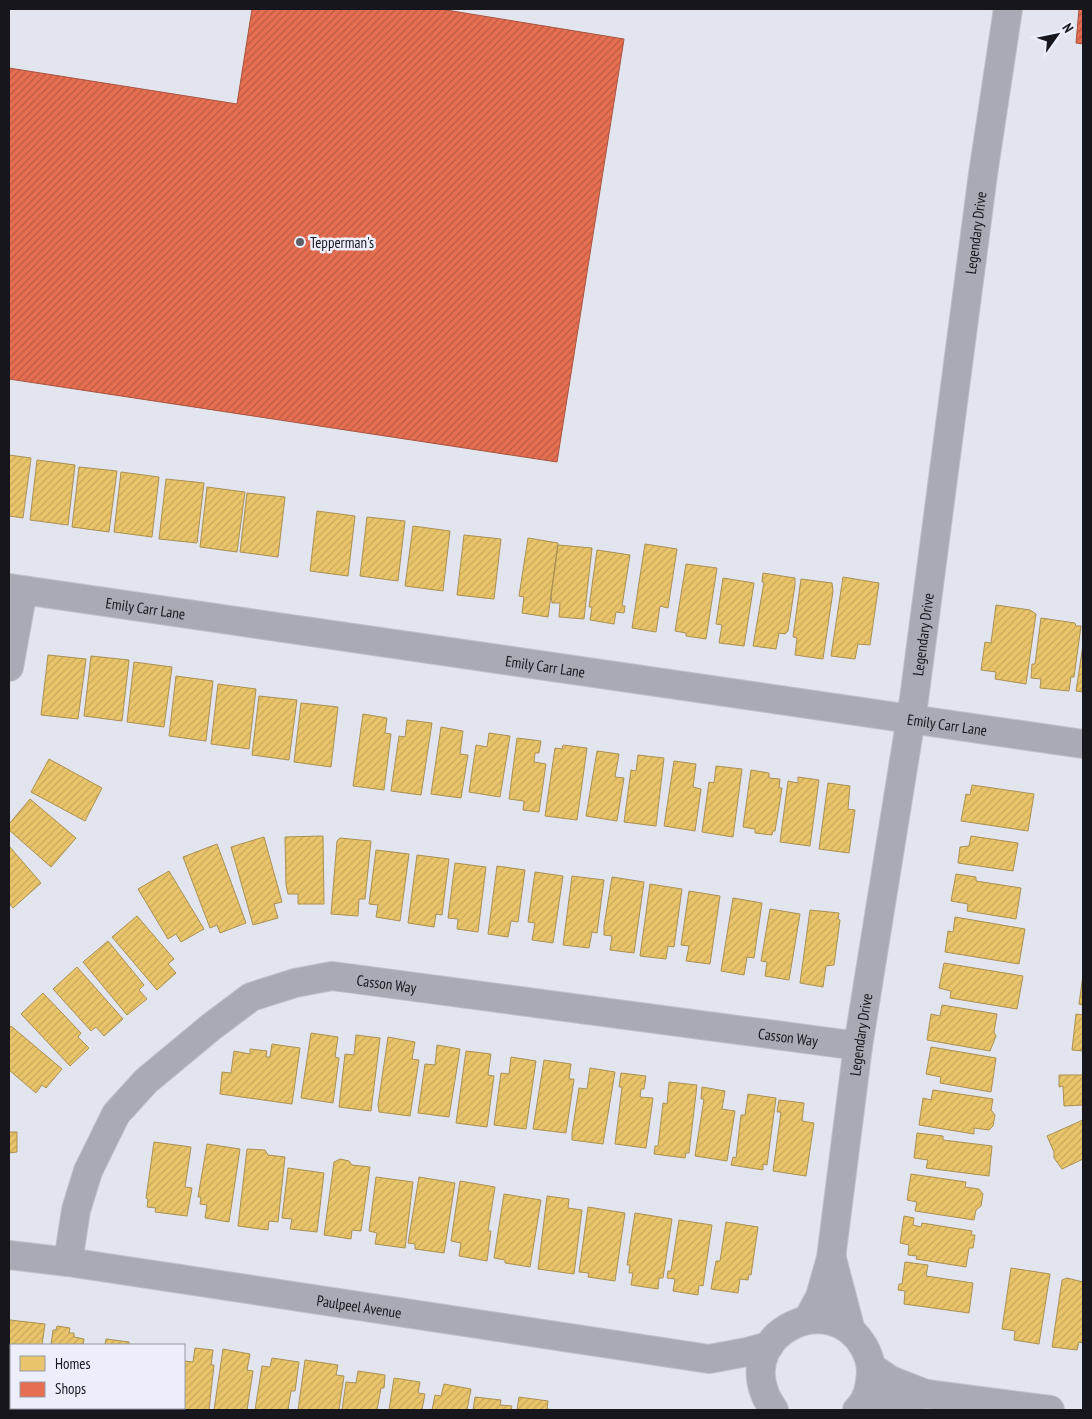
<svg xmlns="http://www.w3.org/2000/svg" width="1092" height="1419" viewBox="0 0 1092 1419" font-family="'PT Sans Narrow',sans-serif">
  <defs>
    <pattern id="homes-hatch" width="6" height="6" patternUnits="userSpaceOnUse" patternTransform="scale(1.25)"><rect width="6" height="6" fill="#e9c46a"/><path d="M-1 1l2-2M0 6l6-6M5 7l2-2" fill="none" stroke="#c7a85b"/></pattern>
    <pattern id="shops-hatch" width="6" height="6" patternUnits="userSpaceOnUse" patternTransform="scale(1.25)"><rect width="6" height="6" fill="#e76f51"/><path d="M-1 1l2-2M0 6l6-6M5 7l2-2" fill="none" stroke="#ba5a42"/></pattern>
  </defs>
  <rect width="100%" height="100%" fill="#e2e4ee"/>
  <path fill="url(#homes-hatch)" stroke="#aa9053" d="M9,455l22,3 -8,60 -14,-2z
    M37,460l38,5 -7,60 -38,-5z
    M79,467l38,4 -8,61 -37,-5z
    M121,472l38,5 -7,60 -38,-5z
    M166,479l38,4 -7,60 -38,-4z
    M207,487l38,5 -8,60 -37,-5z
    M247,493l38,4 -7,60 -38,-5z
    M317,511l38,5 -7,60 -38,-5z
    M367,517l38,4 -7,60 -38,-5z
    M413,526l37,5 -7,60 -38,-5z
    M464,535l37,4 -7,60 -37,-4z
    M528,538l30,5 -10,74 -26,-4 2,-16 -5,-1z
    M645,544l32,5 -9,59 -8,-2 -4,26 -24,-4z
    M558,545l34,3 -8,71 -25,-2 1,-14h-8l-1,-7z
    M597,550l33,5 -8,51h3l-1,7 -8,-1 -2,12 -24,-4 2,-13h-3z
    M686,564l31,4 -11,71 -20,-3v-3l-11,-2z
    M763,573l32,5v7l-7,46 -3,3 -6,-1 -3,16 -23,-3 11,-64h-2z
    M843,577l36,6 -9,62 -12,-1 -3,15 -24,-3z
    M723,578l31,5 -10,63 -25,-3 3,-18 -6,-1z
    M801,579l31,4 1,8 -10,68 -28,-4 2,-17 -4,-1z
    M996,605l34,5 6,4 -10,70 -31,-5 1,-7 -15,-2 4,-28 6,1z
    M1041,618l34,5 1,3h5l-7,51h-3l-2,14 -29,-3 1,-9 -10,-1 1,-14h3z
    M1083,645v47l-7,-1z
    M48,655l38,4 -8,60 -37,-4z
    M91,656l38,4 -7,61 -38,-5z
    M134,662l38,5 -8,60 -37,-5z
    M176,676l37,5 -7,60 -37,-5z
    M218,684l38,5 -7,60 -38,-5z
    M259,696l38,4 -8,60 -37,-5z
    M301,703l37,4 -7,60 -37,-5z
    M363,714l24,4 -2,15 6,1 -7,56 -31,-4z
    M407,720l25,3 -11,72 -30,-4 8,-55 6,1z
    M441,727l22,4 -3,23 8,1 -7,43 -30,-4z
    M489,733l21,3 -10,61 -31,-5 7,-47 11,2z
    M517,738l24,3 -2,12h-4l-1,9 12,2 -7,48 -16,-2 1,-9 -15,-2z
    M563,745l24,3 -10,72 -32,-4 10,-68 7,1z
    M597,751l22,3 -4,23 9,1 -7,43 -31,-5z
    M638,755l26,3 -8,68 -32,-4 7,-52 5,1z
    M49,759l53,29 -17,33 -54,-29z
    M674,761l22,3 -3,23 8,2 -6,42 -31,-5z
    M716,766l26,3 -9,68 -31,-5 7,-50 5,1z
    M751,770l18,3v5l11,1 -1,9h3l-7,43h-2l-1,4 -17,-2v-4l-12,-2z
    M798,777l21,3 -9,66 -30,-4 8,-61 10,2z
    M828,783l22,3 -2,23 7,1 -6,43 -30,-4z
    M972,785l62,9 -6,37 -67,-10 5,-27 4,1z
    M30,799l46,39 -25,29 -42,-37v-6z
    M323,836l1,68h-26v-10h-10l-2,-9 -1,-48z
    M971,836l47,7 -5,28 -55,-8 2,-16 9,-1z
    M264,837l18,65 -8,2 4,14 -25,7 -22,-78z
    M340,838l31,3 -6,58h-6l-1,17 -27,-2 6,-73z
    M217,844l29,79 -26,10 -3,-8 -7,3 -27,-71z
    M9,846l32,37 -28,25 -4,-5z
    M376,850l33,4 -9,67 -24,-4 2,-12 -9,-1z
    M417,855l32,4 -7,56 -6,-1 -2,13 -26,-4z
    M455,863l31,4 -8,65 -21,-3 1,-10 -10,-1z
    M497,866l28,4 -7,52 -7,-1 -3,16 -20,-3z
    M169,871l35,58 -23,13 -5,-8 -8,5 -30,-50z
    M535,872l28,4 -10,67 -21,-3 3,-17 -7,-1z
    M956,874l20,3v4l45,7 -5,31 -49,-8 1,-7 -17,-3z
    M572,876l32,4 -7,53 -5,-1 -3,16 -26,-3z
    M612,877l32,5 -10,71 -24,-3 2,-14 -8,-1v-9z
    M650,884l32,5 -8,58 -6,-1 -2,13 -26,-3z
    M689,891l31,5 -10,68 -24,-3 3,-15 -8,-1z
    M733,898l29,5 -8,55 -7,-1 -3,18 -23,-4z
    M770,909l30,5 -11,66 -24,-4 2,-14 -6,-1z
    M810,910l29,3 -1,6 2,1 -6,45 -8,1 -3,21 -23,-4z
    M137,916l37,43 -6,5 8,9 -19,17 -45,-53z
    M955,917l70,12 -6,35 -74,-12 3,-21 5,1z
    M108,941l36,44 -5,5 8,9 -20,16 -44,-53z
    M944,963l79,13 -6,33 -67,-11 1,-7 -12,-3z
    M77,967l46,52 -19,17 -8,-9 -5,4 -38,-42z
    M1083,975v30l-4,-1z
    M43,993l38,40 -3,4 11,11 -19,18 -49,-52z
    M942,1005l55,9 -3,18 2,4 -6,15 -63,-11 4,-26 9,2z
    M1076,1014l7,1v36l-11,-1z
    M11,1026l51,43 -16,19 -4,-3 -6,8 -27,-23v-41z
    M311,1033l27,4 -3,20 4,1 -6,45 -32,-5z
    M356,1035l24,3 -9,73 -32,-4 6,-53 9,1z
    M388,1037l27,5 -3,17 7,1 -9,56 -31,-4 -1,-7z
    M272,1044l28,4 -8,56 -72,-10 2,-22 9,1 3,-22 16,3v-5l17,2 -1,6h4z
    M437,1045l23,4 -11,68 -31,-4 7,-49 10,1z
    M931,1047l65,11 -5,34 -51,-9 1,-6 -15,-3z
    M466,1051l25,3 -3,21 6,1 -7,51 -31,-4z
    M511,1057l25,4 -10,68 -32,-4 7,-52 8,1z
    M544,1060l27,4 -2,15h5l-8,54 -33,-4z
    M590,1068l25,4 -12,72 -31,-4v-7l7,-45 8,1z
    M621,1073l25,3 -2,13h-3l-1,8 13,1 -7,50 -31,-4 7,-57h-3z
    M1059,1075h24v30l-19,1 -1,-20 -4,1z
    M669,1082l28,3 -8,68h-3l-1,5 -31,-4 1,-8h3l5,-43 4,1z
    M702,1087l23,4 -3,18 13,2 -8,50 -32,-5 9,-57h-3z
    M933,1090l60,9 -2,11 4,5 -2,11 -4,4 -15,-2v6l-55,-9 4,-27 8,2z
    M748,1094l28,4 -9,67 -4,-1v6l-32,-5 2,-8 3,1 5,-43h4z
    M779,1100l25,3 -2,18 12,2 -8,53 -33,-5 8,-59h-4z
    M1083,1120v39l-21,10 -8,-11v-6l-7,-16z
    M9,1132h8v20l-8,1z
    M917,1133l26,3v4l49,6 -3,30 -63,-8 2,-8 -14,-2z
    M154,1142l37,5 -6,40 7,1 -5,28 -32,-4 1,-4 -9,-1 1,-8 -2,-1z
    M207,1144l33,5 -11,73 -24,-4 2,-13 -7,-1 1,-7h-3z
    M247,1149l18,1 3,5 17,2 -7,65 -9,-1 -1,9 -30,-4z
    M340,1159l9,2 3,4 18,2 -9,64 -9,-1 -1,9 -27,-4 10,-73z
    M288,1168l36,5 -7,59 -27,-3 2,-10 -10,-1z
    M911,1174l55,8 -1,5 14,2 4,5 -2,12 -5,4 -2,10 -59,-9 2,-9 -10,-2z
    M376,1177l37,5 -8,66 -30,-4 2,-11 -8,-2z
    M419,1177l36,6 -11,70 -29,-4v-5l-7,-1z
    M460,1181l35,6 -7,44h3l-4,30 -28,-5 2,-13 -10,-2z
    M504,1194l37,6 -11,67 -25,-4v-3l-11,-2z
    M547,1196l22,3 -1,9 14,2 -8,64 -36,-5z
    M588,1207l37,6 -10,68 -27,-4 1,-4 -10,-1z
    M635,1213l37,6 -9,59h-4l-1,11 -27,-4 2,-12h-4l1,-8h-3z
    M904,1216l10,2 -1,7 8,2 1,-4 50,8 -1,4h4l-2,13h-4l-3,19 -50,-8 1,-3 -9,-1 1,-10 -9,-2z
    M679,1220l33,5 -9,61 -4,-1 -1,10 -25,-4 2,-12 -8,-1 1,-7h3z
    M726,1222l32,5 -7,48 -2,-1 -1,6 -8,-1 -2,14 -27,-4 5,-28h4z
    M905,1262l23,3 -2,11 47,7 -4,30 -65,-9 1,-13 -7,-1 1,-6h3z
    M1011,1268l39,6 -11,70 -25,-4 1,-9 -13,-2z
    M1067,1278l16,4v61l-4,-1 -2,8 -25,-3 10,-67z
    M10,1320l35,4 -3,21h-31v26h-2v-44z
    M57,1326l13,2 -1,5h5v4l10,2 -1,6h-32l2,-15h3z
    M106,1339l23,3v3h-24z
    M195,1348l18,2 -2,15h3l-5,45h-37l1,-2h11v-47l9,1z
    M223,1349l27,5 -3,16 6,1 -6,39h-33z
    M272,1358l27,4 -4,29h-4l-3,19h-33l7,-44 8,1z
    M305,1360l33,5 -2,10 8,1 -5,34h-41z
    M358,1371l27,4 -1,13h-3l-4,22h-35l4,-28 10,1z
    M394,1378l26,4 -2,11 7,1 -3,16h-33z
    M444,1384l27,5 -4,21h-35l3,-15 6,1z
    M475,1397l26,3 -1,5 12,1 -1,4h-38z
    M519,1397l29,4 -1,8 8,1h-38z"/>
  <path fill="url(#shops-hatch)" stroke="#a85441" d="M252,9h188l184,30 -67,423 -548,-83v-311l228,36z
    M1079,9h4v35l-7,-1z"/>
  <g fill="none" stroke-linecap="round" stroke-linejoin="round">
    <defs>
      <g id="minor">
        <path id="s1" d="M9,588l1074,156"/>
        <path d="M9,667l14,-77"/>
        <path id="s2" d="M9,1255l59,7 641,97 38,-7 22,-6"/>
        <path d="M832,1259l19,72"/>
        <path id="s3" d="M68,1262l8,-52 12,-39 28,-57 30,-33 65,-54 40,-30 44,-14 37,-7 526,70"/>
        <path id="s4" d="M808,1319l12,-22 11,-39 27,-212 56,-347 69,-525 25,-165"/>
        <path d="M871,1367l19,13 36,14 124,16"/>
        <path d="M861,1406l29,-3 36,-9"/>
        <path d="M774,1410c-3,-5 -7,-10 -9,-16 -25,-63 66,-105 99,-47 4,7 7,16 7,25 -1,14 -3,28 -14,38"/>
      </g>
    </defs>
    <use href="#minor" stroke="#bec0c7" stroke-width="30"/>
    <use href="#minor" stroke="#aaaab4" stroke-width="28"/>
  </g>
  <circle fill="#5d5e66" stroke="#eceefc" stroke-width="2" cx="300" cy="242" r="5"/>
  <g text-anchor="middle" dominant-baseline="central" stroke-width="5" stroke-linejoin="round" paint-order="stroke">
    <g font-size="15" fill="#16161c" stroke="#eceefc">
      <text stroke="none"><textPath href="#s4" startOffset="1101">Legendary Drive</textPath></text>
      <text stroke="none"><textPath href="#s1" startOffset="138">Emily Carr Lane</textPath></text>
      <text stroke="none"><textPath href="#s4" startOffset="696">Legendary Drive</textPath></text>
      <text stroke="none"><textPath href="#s1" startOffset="542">Emily Carr Lane</textPath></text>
      <text stroke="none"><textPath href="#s1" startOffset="948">Emily Carr Lane</textPath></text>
      <text stroke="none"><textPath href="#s3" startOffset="475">Casson Way</textPath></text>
      <text stroke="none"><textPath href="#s4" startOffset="291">Legendary Drive</textPath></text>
      <text stroke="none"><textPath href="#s3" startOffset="880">Casson Way</textPath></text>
      <text stroke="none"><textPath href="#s2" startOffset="354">Paulpeel Avenue</textPath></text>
    </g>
    <g font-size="15" fill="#16161c" stroke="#eceefc" text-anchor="start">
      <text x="310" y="242">Tepperman's</text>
    </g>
  </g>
  <rect width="1092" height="1419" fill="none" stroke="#16161c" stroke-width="20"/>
  <rect x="10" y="1344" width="175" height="65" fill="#eceefc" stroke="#9698a2"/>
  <rect x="20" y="1356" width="25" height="15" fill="#e9c46a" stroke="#9698a2"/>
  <text x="55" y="1369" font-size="15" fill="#16161c">Homes</text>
  <rect x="20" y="1382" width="25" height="15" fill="#e76f51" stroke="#9698a2"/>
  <text x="55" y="1394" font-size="15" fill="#16161c">Shops</text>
  <g transform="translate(1057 35) rotate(57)" stroke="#eceefc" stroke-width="4" paint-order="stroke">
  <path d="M0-4L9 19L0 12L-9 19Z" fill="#16161c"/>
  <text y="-8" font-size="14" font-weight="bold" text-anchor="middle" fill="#16161c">N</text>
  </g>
</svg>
